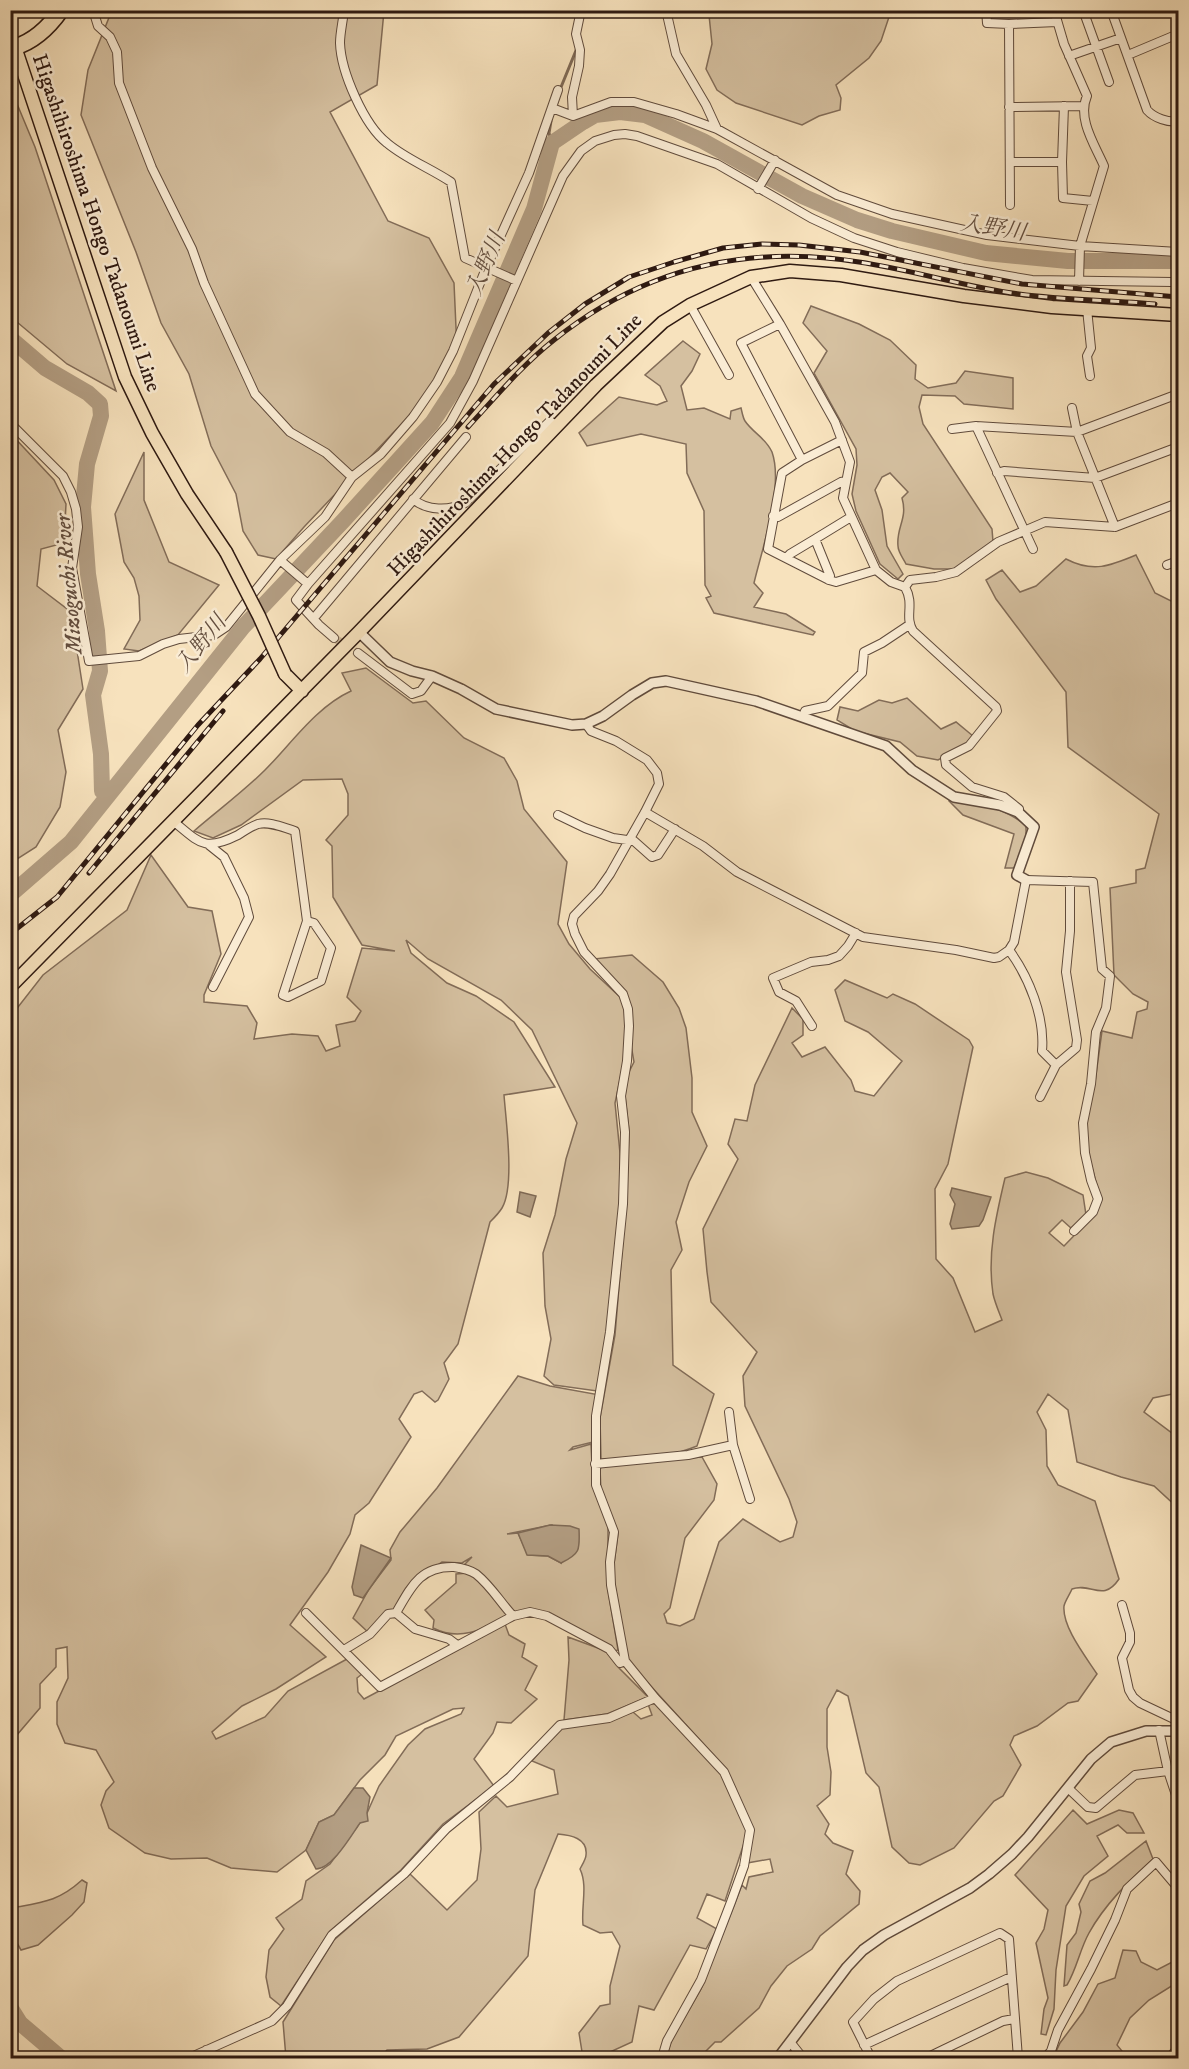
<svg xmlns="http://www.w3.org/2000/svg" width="1189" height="2069" viewBox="0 0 1189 2069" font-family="'IM FELL DW Pica','Noto Serif JP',serif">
  <rect width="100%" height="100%" fill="#f7e2bd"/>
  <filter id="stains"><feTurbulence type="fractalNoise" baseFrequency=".00333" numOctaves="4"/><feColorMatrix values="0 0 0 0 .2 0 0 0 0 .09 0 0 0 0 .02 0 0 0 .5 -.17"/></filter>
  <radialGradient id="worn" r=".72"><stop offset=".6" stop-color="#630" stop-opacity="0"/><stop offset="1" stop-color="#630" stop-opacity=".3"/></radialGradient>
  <path fill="#d5c0a0" stroke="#826c58" stroke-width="1.5" fill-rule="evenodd" d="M110,11h274l-7,74 -47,27 58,109 41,17 25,45 3,67 -48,66 -105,111 -28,32 -18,-4 -15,-24 -7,-37 -25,-48 -22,-72 -28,-51 -25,-71 -55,-137 7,-45 22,-55z
    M706,11h185l-10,30 -12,17 -33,27 5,13 -1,12 -21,6 -17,9 -66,-22 -19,-13 -11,-21 6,-25 -3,-29z
    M10,87l25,60 81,244 -49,-27 -56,-47z
    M811,306l48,18 31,16 26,25 -1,14 13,9 28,-5 9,-12 48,7v31l-49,-5 -9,-8 -33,-1 -3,12 4,17 69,105 1,13 -37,27h-22l-28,-5c-3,-6 -8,-12 -8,-18 -2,-19 10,-27 4,-48l6,-6 -18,-19 -8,4 -7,13 7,20 5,36 16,28 -5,5 -18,-15 -24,-53 -4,-17 5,-29 -1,-16 -42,-76 13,-22 -24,-28z
    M683,341l17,13 -8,17 -11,15 6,24 17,-2 26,11 1,-8 10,-3c1,4 2,10 4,13 8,12 21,17 27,31 12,34 -10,97 -18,131l9,10 -9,14 32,7 29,18 -2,3 -99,-22 -8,-15 5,-2 -6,-11 -1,-74 -17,-38 -1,-29 -45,-10 -54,12 -8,-13 40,-36 38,8 10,-4 -7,-15 -15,-11z
    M11,434l43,46 12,24 -2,39 -23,6 -4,37 34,26 12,77 -25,41 8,42 -6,35 -24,40 -25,16z
    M144,452v48l25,62 50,23 -41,50 -39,16 -15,-2 16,-29 -1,-24 -5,-18 -10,-16 -9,-48z
    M1136,555l19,38 20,10 3,-1v791l-25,5 -9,14 32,24 2,-1v73l-24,-22 -33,-9 -44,-15 -9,-52 -20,-16 -11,18 9,18 1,36 11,19 37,16 24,78c-16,24 -28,3 -47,10 -2,5 -7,12 -8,17 -2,21 22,51 33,68l-19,27 -10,2 -31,23 -23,10 -4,9 11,20 -18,31 -9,5 -40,47 -34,17 -11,-2 -17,-16 -13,-60 -13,-14 -18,-77 -11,-6 -10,19v38l4,25 -1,23 -13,11 12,18 -4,10 8,9 20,8 -7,23 14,17 -1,13 -39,32 -8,13 -25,17 -16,20 -12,22 -38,34h-6l-16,16h-25l-7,-4 5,-15 29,-50 41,-104 4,4 3,-12 24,-5 -3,-13 -23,4 6,-32 -26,-61 -99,-109 -14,-81v-16l4,-31 -17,-41 -1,-24 12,-4 90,-7 15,27 -3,16 -29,38 -15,70 -6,6 3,9 13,3 14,-7 25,-77 24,-23 37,23 13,-5 4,-15 -8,-23 -44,-93 -2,-30 14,-24 -46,-50 -4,-30 -4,-43 35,-70 -10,-15 7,-25 12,2 8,-36 37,-77 11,11v16l-11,8 10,14 23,-10 26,33 4,11 19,5 28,-35 -34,-29 -23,-11 -10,-31 10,-10 42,18 6,-4 22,10 54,36 4,7 -25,117 -13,25 1,70 17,19 22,54 27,-12c-3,-8 -7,-17 -9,-26 -6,-40 3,-78 12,-116l21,-6 22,6 35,17 3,20 -15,13 -9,-8 -13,13 15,13 31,-32 5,-17 -10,-37 -5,-33 10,-45 7,-51 30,7 5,-26 10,-3 1,-7 -15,-8 -19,-19 -4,-87 26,-5v-13l9,-2 14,-54 -91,-67 -2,-55 -70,-93 -10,-19 16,-10 18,22 16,-6 30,-27c27,14 44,7 70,-4z
    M366,668l47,35 13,-2 38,37 40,20 13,23 7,28 43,53 -9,62 11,20 21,25 30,28 6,12 -2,52 -9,42 5,50 1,51 -13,129 -11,58 -43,-6 -10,-9 7,-37 -6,-33 -2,-53 12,-38 11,-56 11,-36 -45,-93 -31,-30 -73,-41 -22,-19 5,13 36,30 29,13 38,26 41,65 -51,8c2,27 11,91 -2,113 -3,5 -8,10 -12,14l-32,122 -14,19 5,16 -11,21 -3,2 -13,-11 -8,3 -15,25 12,18 -42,66 -14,12 -5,19 -22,38 -38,53 36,32 -50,32 -34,17 -30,26 4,7 49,-22 23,-26 59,-32 15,15 -5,4 1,14 6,7 141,-75 4,11 16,9 -3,13 15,9 -12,24 12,9 -26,24 -14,-1 -4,11 -19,26 20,27 -51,38 -42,46 -71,61 -49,75 -11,-9 -4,-20 3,-27 15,-21 -8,-11 26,-19 4,-18 24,-17 37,-51 12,-27 29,-41 17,-16 36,-15 3,-6 -11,1 -57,27 -11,19 -25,25 -26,35 -15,7 -13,28 -29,22 -46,-4 -24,-10 -36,1 -26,-6 -36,-25 -8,-23 5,-14 8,-9 -18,-32 -31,-7 -8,-19v-22l11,-24 -1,-31 -11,2v18l-16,17v24l-24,28 -5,2v-722l32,-41 84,-65 24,-55 37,52 24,4 9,43 -17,41v7l43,4 10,17 -3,16 38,-5 26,2 8,15 14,-5 -4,-21 19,-4 6,-10 -14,-14 15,-49 33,3 -33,-6 -29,-48 -1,-51 -6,-6 22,-25v-21l-6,-15 -39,1 -62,45 -28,13 -19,-7c23,-20 49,-39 71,-61 26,-26 51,-63 86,-79l-9,-18z
    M907,698l34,31 15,-7 17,14 -7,9 -28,15 -21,-4 -17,-14 -45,-11 -18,-11 3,-13 18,4 21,-11 13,3z
    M951,798c27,6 54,9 75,28v14l-12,28h-9l9,-34 -51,-19 -14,-14z
    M632,955l31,27 16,26 7,20 6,50v34l15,34 -18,36 -13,40 6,28 -11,20 2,95 41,29 -17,52c-29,12 -65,15 -96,13l-1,-41 15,-83 11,-132 3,-72 -4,-35 3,-22 6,-12 -3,-17v-36l-38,-50z
    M518,1376l32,10 50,9 -7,47 -20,5 -3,3 21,-6 2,42 15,38v66l10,60 -3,1 -68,-38 -32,-1 -9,-5 -41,-43 7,-7 -10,6 -20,-1 -30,21 -16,30 -8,1 -18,20 -17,-16 16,-29 22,-29 -1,-10 10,-18 37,-44zM552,1525l9,38 -13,-7 -20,-1 -10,-22 -11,1z
    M468,1573l6,1 23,23 11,19c-25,13 -47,26 -75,12l1,-8 -9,-10 31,-27v-9z
    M568,1637l38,14 13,17 29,29 -41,17 -43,6 5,-60z
    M648,1704h11l63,70 26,57 -23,70 -18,-7 -10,24 20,11 -11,20 -16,-4 -36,65 -15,-4 -7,36 -35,16h-14l-4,-25 21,-27 10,-2v-18l10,-40 -8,-14 -12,1 -17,-8c-2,-19 5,-39 -3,-56 2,-4 6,-10 6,-14 2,-17 -16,-20 -28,-21l-23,56 -7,66 -69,81 -32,12 -40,1 -7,8h-94l-3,-36 51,-82 76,-66 37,36 30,-30 4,-31 -2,-37 17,-16 11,11 51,-13 -4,-24 -22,-9 29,-34 49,-7 23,-8 8,7 11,-4z
    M1073,1810l14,14 32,-14 14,3 11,20h-17l-9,-8 -21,11 11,20 -24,20 -18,30 -10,64 -2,39 -8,26 -5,-1 3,-25 4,-11 -12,-55 8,-14 4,-19 -33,-35z
    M1146,1841l7,18c-24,22 -48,45 -64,74 -9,16 -12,35 -22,52l-3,1 3,-41 9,-12 5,-21 -2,-8 11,-23 15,-8z
    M82,1880l5,3 -3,19 -12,13 -34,30 -17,5c-9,-15 -16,-28 -4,-43 28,-5 43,-7 65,-27z
    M1123,1950l13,1 5,11 16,8 21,-11v23l-29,18 -19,18 -13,27 5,6 2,7h-71l7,-15 23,-31 15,-28 17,-6z"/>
  <path fill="#b39e83" stroke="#7e6955" stroke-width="1.5" d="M952,1188l39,9 -8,23 -4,6 -27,3 -2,-5 5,-20 -5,-9z
    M520,1192l16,4 -6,21 -13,-5z
    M550,1525l20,1 9,3c1,21 1,25 -18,34l-13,-7 -21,-1 -9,-22z
    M361,1545l30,13 -28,40 -9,-3 -2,-8z
    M354,1788h9l7,9 -3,16 1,8 -8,2c-9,13 -28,46 -44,46l-10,-19 13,-28 15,-7z"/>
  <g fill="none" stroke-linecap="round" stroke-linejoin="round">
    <path stroke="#7e6955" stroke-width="3" d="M559,92l18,-44
      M551,121l-2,12 3,10"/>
    <path stroke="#b39e83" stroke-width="16" d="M10,338l35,30 43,25 12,11 1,12 -14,48 -4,43 5,67 9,57 3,40 -7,24 8,59 1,37 6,5
      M10,895l61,-53 172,-215 100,-106 89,-98 30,-46 72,-168 18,-66 31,-21 12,-7 25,-3 25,3 58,26 99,55 55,24 35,11 94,22 82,8h110
      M10,2007l10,16 41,35"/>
    <path stroke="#cfba9b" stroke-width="8" stroke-dasharray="8 4" stroke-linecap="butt" d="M334,638l24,15"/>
    <defs>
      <path id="minor" d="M93,10l5,16 12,11 7,15 2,31 33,85 40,81 12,34 51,111 35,38 36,21 26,24
        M344,10c-1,11 -4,23 -4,33 1,29 24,82 47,100 19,16 43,25 64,39l14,76 52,23
        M666,10l10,44 30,51 11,24
        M986,10l1,13 22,1 1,181
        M1054,10l10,34 23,52c-10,23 8,49 17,70l-24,80 -1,35
        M1083,10l26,72
        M1111,10l36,100c7,8 22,13 31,11
        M1009,24l48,-2
        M1128,55l50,-21
        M1069,56l52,-18
        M1064,106l-2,56 1,36 30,3
        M1009,107l74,-1
        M552,108l21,8 38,-14h23l42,12 41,15 120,66 55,19 95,21 93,11 98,6
        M573,116l-1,-19 7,-31 1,-16 -4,-16 5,-24
        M1010,162h52
        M758,189l17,-29
        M751,277l29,47 55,98 15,40 -7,36 33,72 15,12 14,5c10,18 -1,29 8,44l83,76 1,4 -28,35 -24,12 1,7 26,22 32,10 15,12 -1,3
        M690,305l39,70
        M1087,309l4,39 -4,8 3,20
        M780,324l-39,19 61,117 -20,13 -14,76 61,31 7,2 40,-12
        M1072,408l5,24 38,95 63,-24
        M10,423l53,53 8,16 5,17 2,18 -6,41 17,93 50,-5 24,-12 16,-5 35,-4 12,-8 54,-67 28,24 -12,16 23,25 15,13
        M952,429l24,-3
        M802,460l40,-20
        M997,473l7,-2 91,7 83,-31
        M413,499c14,12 36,12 52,4l85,-82 7,5
        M773,516l5,1 63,-35 5,-1
        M1033,549l-57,-123 101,6 101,-38
        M786,558l4,-4 25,-15
        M280,560l45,-43 27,-40 29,-23 32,-37 24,-35 16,-31 33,-83 43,-95 29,-83
        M1167,565l11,-4
        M829,580l1,-4 -15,-37 36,-22
        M308,584l142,-161 23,-42 90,-205 18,-25 14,-10 19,-6 11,-1 12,2 80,28 94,54 43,20 43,14 66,16 69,12 140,2 6,-2
        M905,587l5,-7 26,-3 20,-5 42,-30 47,-20 70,5
        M314,618l152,-181
        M358,653l54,41 9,-3 11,-15
        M803,717l2,-6 23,-5 34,-33 2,-21 18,-9 27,-18
        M586,724l5,7 25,10 31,19 10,13 2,11 -14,28 -35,62 -12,17 -24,25 -2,8 3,10 9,18 39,42 5,15 1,17 -2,35 -6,35 4,36 -2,72 -13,128 -14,84v69l18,47 -4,30 1,23 14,76 30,37 69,74 26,58 -6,36 -13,36 -30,78 -34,61 -5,17
        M645,812l58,34 34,26 126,65 93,13 38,8 5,-1 10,-7 5,-8 12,-62 67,2 9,87 8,7 -4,32 -10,24 -5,52 -8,39 2,30 6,27 7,19 -5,13 -19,19
        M558,815l27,13 28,10 21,3 18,16 6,-2 17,-26
        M173,821c27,22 31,31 65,14 6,-4 14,-9 20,-11 12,-3 26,4 37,7l12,90 -24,74 5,2 33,-16 10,-33 -17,-25 -7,-2
        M209,845l15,12 20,41 5,19 -36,70
        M1009,950c20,27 36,67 33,101l14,14 -16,32
        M812,1026l-16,-25 -17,-9 -6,-14 38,-16 17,-2 11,-4 9,-10 8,-13
        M1056,1065l20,-17 1,-8 -11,-68 4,-41v-50
        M729,1412l4,33 17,54
        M595,1464l93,-9 45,-10
        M1122,1605l8,28v9l-8,16 7,32 4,7 7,6 38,18
        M306,1613l74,74 133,-71 17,-4 17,4 62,33 11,14 5,-2
        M457,1645l-8,-6 -34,-10 -19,-16c15,-26 24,-47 58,-46 7,1 16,3 22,7 15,12 24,28 37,42
        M344,1650l26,-16 18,-20 8,-1
        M1159,1730l9,41 10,30
        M1068,1788l20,19 8,1 39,-33 33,-4
        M791,2043l12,15
        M864,2045l147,-68
        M206,2050l9,8
        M189,2058l83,-37 15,-15 45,-71 72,-61 42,-45 64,-52 50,-52 49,-7 46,-20
        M871,2058l-18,-36 21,-23 23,-18 103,-48 9,6 9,119
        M926,2058l77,-37 11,-2
        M1040,2058h5l6,-7 7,-21 33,-61 24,-49 12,-31 29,-27 22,26
        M1169,2058l9,-10"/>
      <path id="tertiary" d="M10,35l5,12
        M359,632l31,30 22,9 20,5 29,13 35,20 76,16 14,-1 17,-8 29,-21 20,-12 14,-2 90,20 130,45 26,24 42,27 46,8 18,7 16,15 -17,48 9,5
        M778,2058l69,-91 16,-17 21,-15 86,-47 19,-14 23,-20 16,-17 63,-78 20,-17 35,-11h32"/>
      <path id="primary" d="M15,47l110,330 27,56 35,61 39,58
        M285,674l17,17
        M10,987l349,-355 237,-247 67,-63 27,-17 61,-28 39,-6 51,4 123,21 88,11 126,8"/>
      <path id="motorway" d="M15,47c20,-6 34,-20 46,-37"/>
    </defs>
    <use href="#minor" stroke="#604b3c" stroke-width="10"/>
    <use href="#tertiary" stroke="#604b3c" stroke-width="12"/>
    <use href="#primary" stroke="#2e1911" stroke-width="15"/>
    <use href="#motorway" stroke="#2e1911" stroke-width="18"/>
    <use href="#minor" stroke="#faecd4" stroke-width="8"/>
    <use href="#tertiary" stroke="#faecd4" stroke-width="9"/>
    <use href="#primary" stroke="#f7e2bd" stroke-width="12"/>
    <use href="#motorway" stroke="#f7e2bd" stroke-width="15"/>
    <defs>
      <path id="rail" d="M468,427c27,-29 54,-62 86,-87 90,-72 192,-96 305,-78 54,8 106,25 160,32 45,6 91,6 136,10
        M89,873l134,-162
        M10,934l47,-37 141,-172 62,-66 234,-275 54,-51 37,-29 44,-27 45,-15 49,-14 39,-4 37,1 61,7 162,32 156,13"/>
    </defs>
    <use href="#rail" stroke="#2e1911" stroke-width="5"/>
    <use href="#rail" stroke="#faecd4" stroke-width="3" stroke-dasharray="9" stroke-linecap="butt"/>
    <defs>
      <path id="primary-bridge" d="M226,552l33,64 26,58"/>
    </defs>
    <use href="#primary-bridge" stroke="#2e1911" stroke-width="15" stroke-linecap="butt"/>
    <use href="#primary-bridge" stroke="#f7e2bd" stroke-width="12"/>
  </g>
  <g text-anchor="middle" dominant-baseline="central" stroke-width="5" stroke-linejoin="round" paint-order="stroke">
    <g font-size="21" fill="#2e1911" stroke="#faecd4">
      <text transform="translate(96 223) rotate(71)">Higashihiroshima Hongo Tadanoumi Line</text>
      <text transform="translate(515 445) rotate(-46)">Higashihiroshima Hongo Tadanoumi Line</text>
    </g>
    <g font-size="22" font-style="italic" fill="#634e3f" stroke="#faecd4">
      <text transform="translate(993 228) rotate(9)">入野川</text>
      <text transform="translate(486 264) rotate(-67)">入野川</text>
      <text transform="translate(69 584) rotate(-95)">Mizoguchi River</text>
      <text transform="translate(201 644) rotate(-51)">入野川</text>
    </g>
  </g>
  <rect width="1189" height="2069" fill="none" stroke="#f7e2bd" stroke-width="36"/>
  <rect x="12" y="12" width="1165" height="2045" fill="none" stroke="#2e1911" stroke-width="3"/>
  <rect x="18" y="18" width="1153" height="2033" fill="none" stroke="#2e1911" stroke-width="1.5"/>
  <rect width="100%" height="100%" filter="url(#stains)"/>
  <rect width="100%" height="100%" fill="url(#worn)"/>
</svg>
